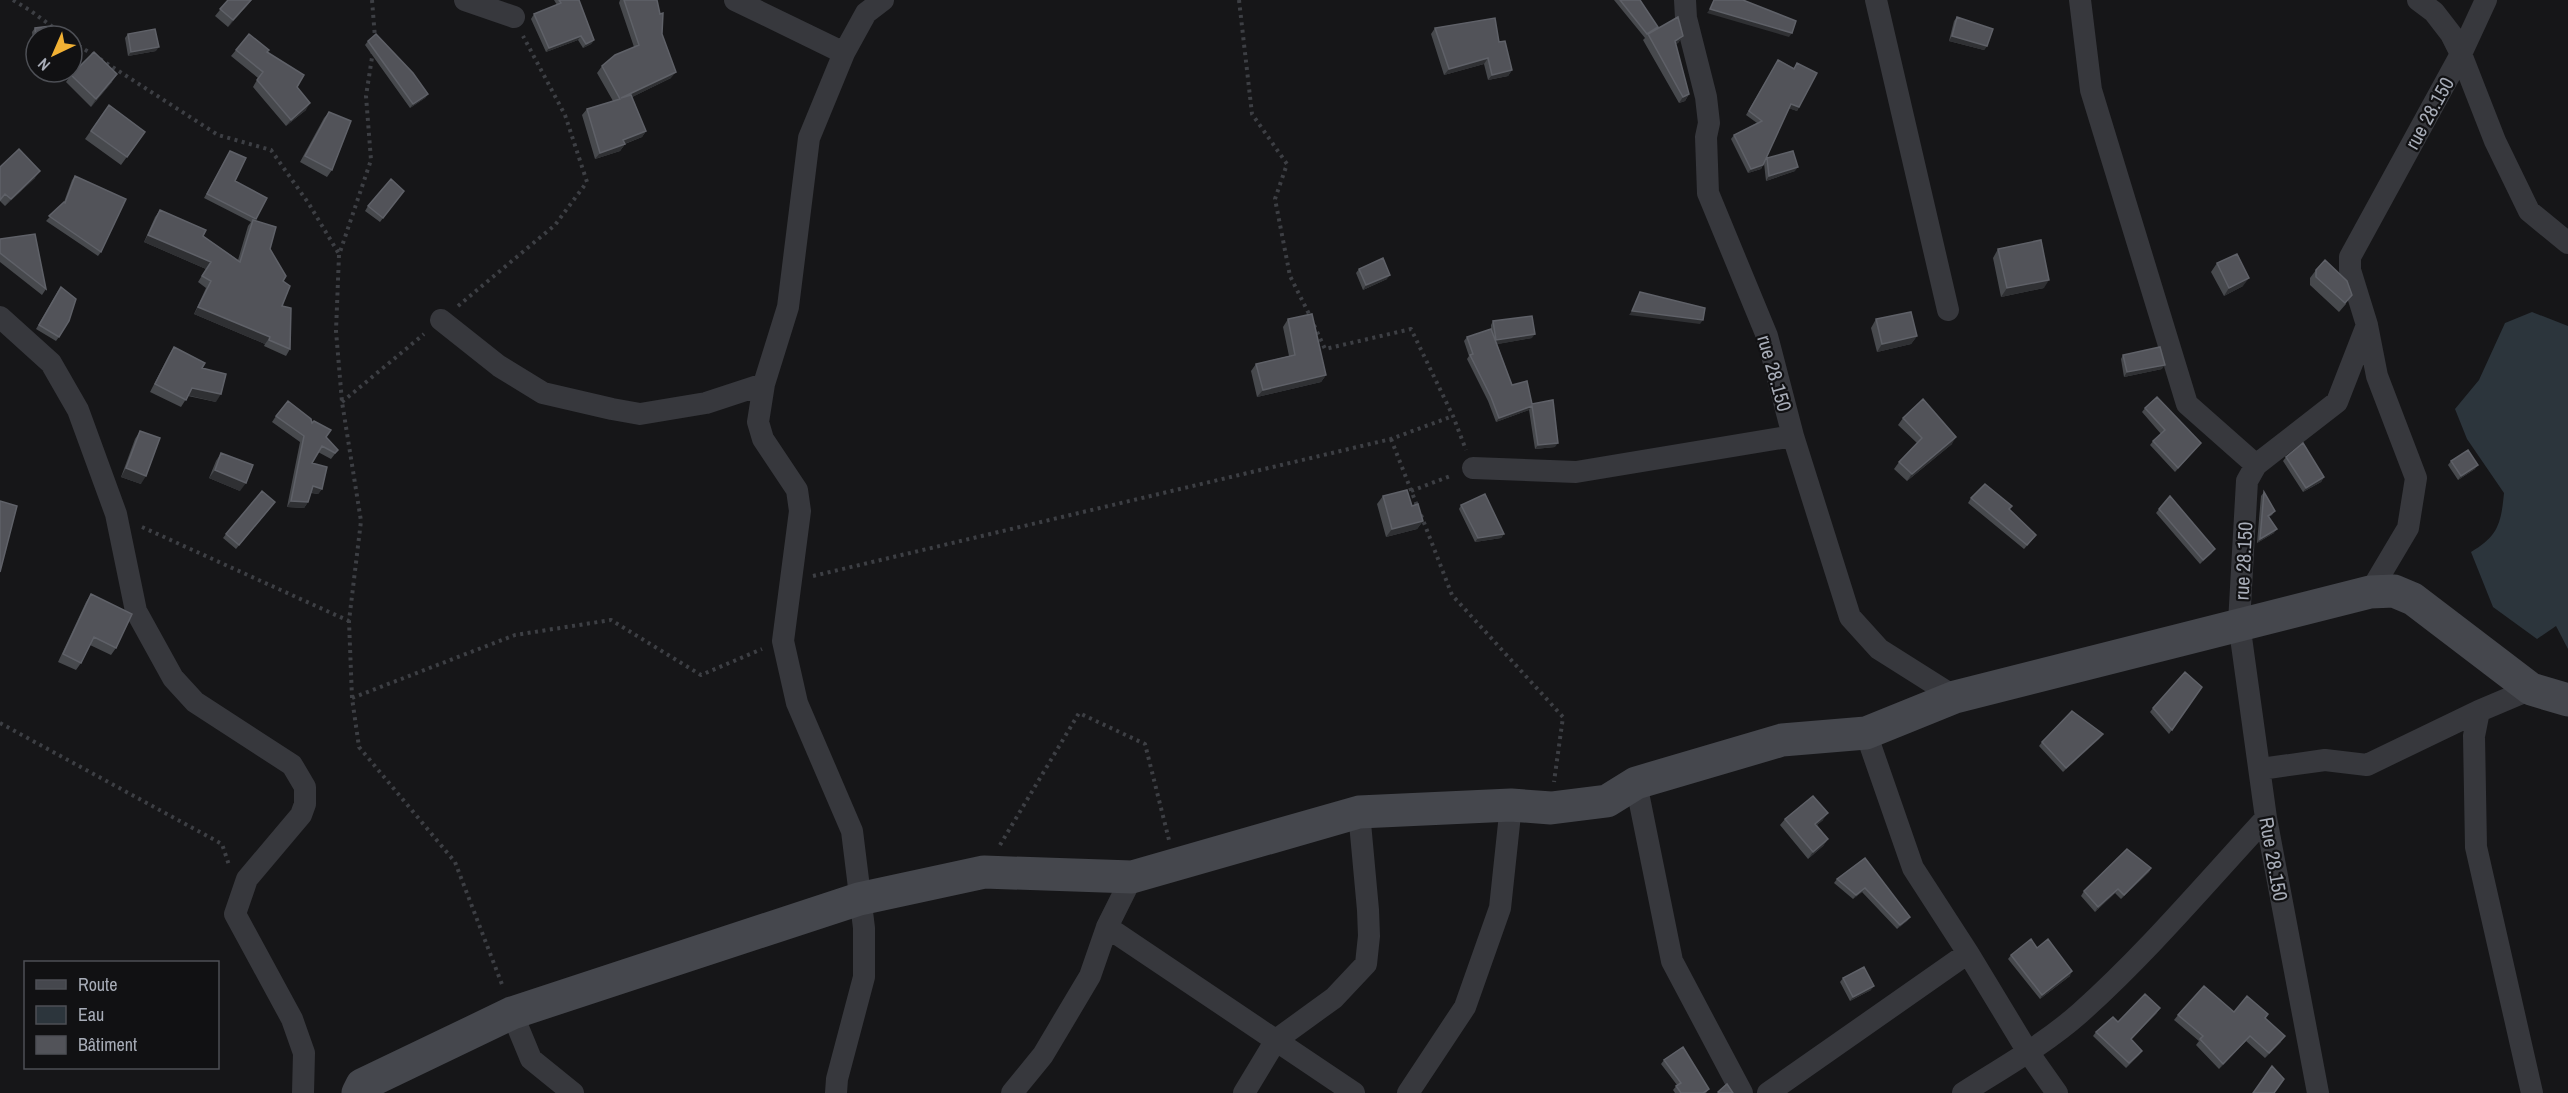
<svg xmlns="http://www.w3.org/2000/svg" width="2568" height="1093" viewBox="0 0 2568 1093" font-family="'Archivo Narrow',sans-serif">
  <rect width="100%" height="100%" fill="#161618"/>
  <path fill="#2c353c" d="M2532,312l36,14v323l-12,-23 -19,13 -44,-32 -22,-55c27,-16 30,-28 33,-59l-37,-54 -12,-30 24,-29 26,-57z"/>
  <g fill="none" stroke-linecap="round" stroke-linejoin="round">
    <path stroke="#3d3f44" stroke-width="4" stroke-dasharray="3 4.5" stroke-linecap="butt" d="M13,0l18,11 34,25
      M372,0l3,38
      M1239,0l13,114 35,50 -12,35 15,77 21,42
      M72,42l22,13
      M373,51l-7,45 5,64 -32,95 -3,76 6,71 19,119 -12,100 3,77 7,49 96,115 48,125
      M100,59l118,76 53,15 38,54 30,50
      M458,306l97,-81 32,-43 -22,-67 -42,-79
      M1314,325l11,24 86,-20 42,87 13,34
      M342,402l82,-68
      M1391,439l27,69
      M1411,491l42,-16
      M1421,515l31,80 111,122 -9,65
      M142,527l207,94
      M813,576l578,-137 62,-23
      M352,698l163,-63 96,-15 90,55 61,-26
      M0,723l222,121 7,21
      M1000,845l79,-132 66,31 24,96"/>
    <path stroke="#37383d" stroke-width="22" d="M465,0l49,17
      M735,0l109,53
      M1685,0l1,18 20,79 3,26 -3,14 2,56 59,143 26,100 57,181 29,32 76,48
      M1876,0l72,310
      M2080,0l11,90 96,314 69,61
      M2418,0l16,12 17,22 10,20 34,87 34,70 39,32
      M0,317l51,46 27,47 38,104 20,97 37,67 22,24 97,63 13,22v17l-4,11 -54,64 -12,35 57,105 12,34 -1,40
      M441,320l58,46 44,27 69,16 28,5 66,-11 58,-19
      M1473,468l103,4 217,-36
      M2370,592l38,-64 8,-50 -39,-102 -10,-51 -17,-55v-13l111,-203 25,-54
      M2479,711l-5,25 2,111 56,246
      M1866,733l47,135 55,85 60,99 29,41
      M2261,769l64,-9 42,5 112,-54 52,-22
      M1636,783l36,178 70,132
      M1107,927l247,166
      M512,1013l19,46 42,34
      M836,1093l1,-14 27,-102v-49l-12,-97 -55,-128 -14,-62 17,-130 -3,-21 -34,-51 -5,-17 6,-38 24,-77 21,-169 35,-85 22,-40 17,-13
      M1012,1093l31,-38 47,-79 17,-49 25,-50
      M1244,1093l32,-53 58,-42 32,-34 3,-28 -1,-26 -9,-98
      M1408,1093l57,-86 35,-99 11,-103
      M1768,1093l200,-140
      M1963,1093c39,-25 82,-49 117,-80 67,-60 125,-129 186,-195
      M2318,1093l-52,-275 -27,-195 8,-142 9,-16 81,-63 30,-77"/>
    <path stroke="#45474d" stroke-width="33" d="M358,1093l4,-8 150,-72 347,-114 125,-27 148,5 227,-65 152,-7 40,3 56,-7 29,-18 146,-43 84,-7 89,-36 415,-105 24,-1 19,8 118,90 37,11"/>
  </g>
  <path fill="#47494d" d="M228,0h24l-24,27 -13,-11z
    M554,0h25l15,40 -3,4 -8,4 -5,-8 -32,12 -15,-33 3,-5 23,-9z
    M620,0h37l5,34 9,44 -39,19 14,34 -4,6 -17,7 -5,7 -25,8 -13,-44 5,-6 26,-8 -16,-28 5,-7 32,-19 -15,-44z
    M1614,0h26l16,29 27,7 -5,7 -3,1 14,50 -4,7 -6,2 -36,-63 2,-2z
    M1957,17l30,29 -3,4 -35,-9 5,-20z
    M35,28l1,8v20h-1l-3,-24z
    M1435,28l64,14 13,28 -4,6 -20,4 -4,-16 -40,11 -13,-41z
    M128,34l28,17 -28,5 -3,-18z
    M368,41l60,53 -3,4 -15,10 -45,-63z
    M236,50l31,2 30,35 9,23 -20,16 -33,-39 5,-9 -27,-22z
    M1778,60l16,8 3,-5 2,44 -2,4 -8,-3 -26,57 -2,4 -13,4 -17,-34 3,-4 23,-12 -11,-8z
    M71,75l41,7 -21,25 -25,-25z
    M109,105l36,27 -24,33 -36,-26z
    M329,112l3,58 -5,7 -27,-15 24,-44z
    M230,151l5,30 32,17 -12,22 15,29 13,32 -1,25 8,43 -4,7 -22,-10 1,-2 -71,-30 12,-26 -8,-6 8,-13 -62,-27 11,-25 5,-7 43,26 35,24 10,-34 3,-4 -47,-24z
    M1767,158l28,13 -29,10 -2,-18z
    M0,167l35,11 -30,28 -5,-5z
    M75,176l26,76 -3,4 -52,-35 18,-19 8,-22z
    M404,191l-24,31 -15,-11 3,-5z
    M0,239l46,50 -4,6 -42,-33z
    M1998,249l46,39 -43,9 -8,-39z
    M2217,263l26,23 -19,10 -13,-24z
    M1359,269l28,10 -24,11 -7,-17z
    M2316,270l30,34 -7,8 -29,-27v-7z
    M58,291l1,46 -3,4 -20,-12z
    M1288,319l38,56 -5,7 -64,15 -6,-26 5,-7 33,-8 -6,-29z
    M1876,319l41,17 -6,8 -34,8 -6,-24z
    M1493,321l39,17 -35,6 15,41 20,19 23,43 -20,2 -6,-39 -33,12 -8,-21 -21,-42 2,-3 -5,-15 3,-4 24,-8v-4z
    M174,347l28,21 14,34 -28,-6 -7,11 -31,-15 19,-37z
    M2123,355l39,14 -38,8 -3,-18z
    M2145,408l56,35 -26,29 -25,-27 3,-4 8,-7 -19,-22z
    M276,416l36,7 26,27 -7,9 -13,-7 -6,11 10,26 -4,5 -7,-1 -3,9 -4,6 -17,-1 13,-65 -28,-20z
    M1903,418l49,26 -45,37 -13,-12 5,-7 18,-19 -19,-18z
    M140,431l1,53 -20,-7 14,-38z
    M221,453l19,38 -31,-13 7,-17z
    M2286,457l38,20 -3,5 -18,10 -20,-31z
    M2451,461l24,8 -17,11 -10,-15z
    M2264,492l11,19 -3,4 -3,2 5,16 -17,10 4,-47z
    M1383,496l29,10 11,15 -6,8 -31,8 -9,-33z
    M1971,498l38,11 24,30 -9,10 -56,-46z
    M1461,505l43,29 -3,4 -26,4 -16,-33z
    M272,506l-36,43 -13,-11 3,-4z
    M2159,509l53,44 -12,11 -44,-51z
    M91,594l25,54 -5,7 -21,-10 -9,18 -5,7 -18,-8 28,-60z
    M2202,687l-33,47 -19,-22 3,-4z
    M2100,738l-37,34 -24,-26 3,-4z
    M1785,819l38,1 -6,5 11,14 -5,7 -15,13 -28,-34z
    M1865,858l45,59 -3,4 -10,8 -35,-37 -9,7 -19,-16 3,-4z
    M2151,868l-2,4 -28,27 -6,-6 -20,19 -14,-16 3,-5z
    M2037,948l33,28 -30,23 -32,-40 3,-4z
    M1843,978l28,12 -21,11 -10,-19z
    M2234,1012l31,6 16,24 -16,16 -19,-17 -27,28 -23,-24 3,-4 -25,-21 4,-5z
    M2157,1013l-26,26 11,12 -3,4 -13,13 -33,-32 3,-4 22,-10z
    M1664,1060l45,29 -3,4h-31l-2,-3 4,-5 -16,-21z"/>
  <path fill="#2f3033" d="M251,0h1l-24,27 5,-7z
    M1710,9l82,24 -3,4 -82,-24z
    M581,36l-3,4 -32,12 3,-4z
    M1683,36l-5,7 -8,4 5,-6z
    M1952,36l35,10 -3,4 -35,-9z
    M594,40l-3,4 -8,4 3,-4z
    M79,47l-3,4 -4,1v-4z
    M159,47l-3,4 -28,5 3,-4z
    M1488,58l-4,6 -40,11 5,-6z
    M1512,70l-4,6 -20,4 4,-5z
    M676,72l-5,6 -55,27 5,-7z
    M117,74l-5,8 -21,25 5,-8z
    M428,94l-3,4 -15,10 3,-4z
    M1689,94l-4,7 -6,2 4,-6z
    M310,103l-4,7 -20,16 5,-6z
    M1791,104l8,3 -2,4 -9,-3z
    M646,131l-4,6 -23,9 4,-6z
    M625,144l-5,7 -25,8 5,-6z
    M1763,165l-2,4 -13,4 3,-4z
    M1798,167l-3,4 -29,10 3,-5z
    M40,171l-5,7 -30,28 6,-7z
    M148,235l63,27 -5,7 -62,-27z
    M1390,275l-3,4 -24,11 3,-5z
    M2249,278l-6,8 -19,10 5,-8z
    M2049,280l-5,8 -43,9 6,-9z
    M198,307l72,30 -5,7 -71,-30z
    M1632,311l71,9 -3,4 -71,-9z
    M1535,334l-3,4 -39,7 3,-5z
    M1917,336l-6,8 -34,8 5,-8z
    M2165,365l-3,4 -38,8 3,-5z
    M1326,375l-5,7 -64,15 6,-7z
    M192,388l29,6 -5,8 -29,-7z
    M1532,406l-3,4 -33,12 3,-4z
    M1956,437l-4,7 -45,37 5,-7z
    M1558,443l-3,4 -20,2 3,-4z
    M2478,465l-3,4 -17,11 3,-4z
    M126,468l20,8 -5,8 -20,-7z
    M215,470l31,13 -6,8 -31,-13z
    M2324,477l-3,5 -18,10 3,-4z
    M313,486l9,3 -4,5 -9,-2z
    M291,501l17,1 -4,6 -17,-1z
    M1423,521l-6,8 -31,8 6,-8z
    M2277,529l-3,4 -17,10 3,-4z
    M1504,534l-3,4 -26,4 3,-4z
    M2215,549l-3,4 -12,11 3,-4z
    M2103,734l-3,4 -37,34 3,-4z
    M1828,813l-5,7 -13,11 5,-7z
    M1828,839l-5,7 -15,13 5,-7z
    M2151,868l-2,4 -28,27 3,-4z
    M1865,888l-3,4 -9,7 3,-4z
    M2118,889l-3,4 -20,19 3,-5z
    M1910,917l-3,4 -10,8 3,-4z
    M2072,971l-2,5 -30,23 2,-4z
    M1874,986l-3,4 -21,11 3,-4z
    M2160,1008l-3,5 -29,30 3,-4z
    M2250,1036l-4,5 -27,28 4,-5z
    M2285,1036l-4,6 -16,16 4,-5z"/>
  <path fill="#525359" stroke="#5f6168" stroke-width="1.5" d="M228,0h23l-18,20 -13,-11z
    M559,0h20l15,40 -8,4 -5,-8 -32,12 -15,-34 27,-11z
    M624,0h33l3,14 3,-1 -1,21 14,38 -55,26 10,-3 15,36 -23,9 2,4 -25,9 -13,-44 33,-10 -18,-33 13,-11 24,-10z
    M1620,0h20l18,27 -11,7z
    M1714,0h29l53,21 -4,12 -82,-24z
    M1678,17l5,19 -8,5 14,53 -6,3 -35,-63z
    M1957,17l36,12 -6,17 -35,-10z
    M1495,18l4,24 6,-1 7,29 -20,5 -4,-17 -39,11 -14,-41z
    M51,26l13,10h-28v3l-1,-11z
    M155,29l4,18 -28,5 -3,-18z
    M249,34l20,16 -2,2 37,23 -7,12 13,16 -19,17 -34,-40 6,-8 -27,-22z
    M376,34l37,39 15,21 -15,10 -45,-63z
    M72,42l7,5 -7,1z
    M94,52l23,22 -21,25 -25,-24z
    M1778,60l16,9 3,-6 20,10 -18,34 -8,-3 -28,61 -12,4 -17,-34 28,-14 -13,-10z
    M109,105l36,27 -18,25 -36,-26z
    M329,112l22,9 -19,49 -27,-14z
    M19,149l21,22 -29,28 -6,-5 -5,6v-33z
    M230,151l16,7 -11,23 32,17 -11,21 -49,-25z
    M1793,151l5,16 -29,9 -2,-18z
    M75,176l51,23 -25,53 -52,-36 15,-14 1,1z
    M391,179l13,12 -21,27 -15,-12z
    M160,210l46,20 -3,6 37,26 13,-42 23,7 -6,22 16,27 -3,5 7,5 -8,20 9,2 -1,41 -21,-9 1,-3 -72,-30 13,-26 -9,-5 9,-14 -63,-27z
    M35,234l11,55 -46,-36v-14z
    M2041,240l8,40 -42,8 -9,-39z
    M2237,254l12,24 -20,10 -12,-25z
    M1383,258l7,17 -24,10 -7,-16z
    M2325,260l22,21 5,14 -7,8 -29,-26v-7z
    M61,287l15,12 -7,22 -10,16 -20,-12z
    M1640,292l65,16 -2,12 -71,-9z
    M1911,312l6,24 -35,8 -6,-25z
    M1312,314l14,61 -63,15 -7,-26 39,-9 -7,-36z
    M1532,316l3,18 -39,6 -3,-19z
    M1491,329l21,56 15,-4 5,23 21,-4 5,43 -20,2 -6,-39 -33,12 -8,-21 -21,-42 3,-1 -6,-17z
    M174,347l31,16 -3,5 24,6 -5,20 -29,-6 -6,12 -31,-16z
    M2160,347l5,18 -38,7 -4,-17z
    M2157,397l44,46 -23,25 -25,-27 12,-11 -20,-22z
    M1923,399l33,38 -44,37 -13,-12 23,-24 -19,-20z
    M288,401l23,18 1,4 2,-2 17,9 -5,7 12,13 -3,3 -13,-7 -10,17 15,4 -5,22 -9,-3 -5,16 -17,-1 13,-65 -28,-20z
    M140,431l20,7 -14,38 -20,-8z
    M2303,443l21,34 -18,11 -20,-31z
    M2468,450l10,15 -17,11 -10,-15z
    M221,453l32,12 -7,18 -31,-13z
    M1985,484l27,22 -3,3 27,26 -9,10 -56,-47z
    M1407,490l5,16 6,-2 5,17 -31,8 -9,-33z
    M262,491l13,11 -36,43 -13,-11z
    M2264,492l11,19 -7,5 9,13 -17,10z
    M1485,494l19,40 -26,4 -17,-33z
    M2170,496l45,53 -12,11 -44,-51z
    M0,501l17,5 -17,66z
    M91,594l41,20 -16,34 -22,-11 -13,26 -18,-9z
    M2185,672l17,15 -30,43 -19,-22z
    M2072,711l31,23 -37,34 -24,-26z
    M1813,796l15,17 -13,11 13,15 -15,13 -28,-33z
    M2127,849l24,19 -27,27 -6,-6 -20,18 -14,-16z
    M1865,858l45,59 -10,8 -35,-37 -9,7 -19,-16z
    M2031,939l6,9 11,-9 24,32 -30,24 -31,-40z
    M1864,967l10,19 -21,11 -10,-19z
    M2204,986l30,26 13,-16 21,18 -3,4 20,18 -16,17 -19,-17 -27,28 -23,-25 3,-3 -25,-21z
    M2145,994l15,14 -29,31 11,12 -13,12 -33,-31 17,-15 5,5z
    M1683,1047l26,42 -6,4h-22l-5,-7 5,-3 -17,-23z
    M2272,1066l12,13 -10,14h-21z
    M1727,1084l6,9h-14l-1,-1z"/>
  <g text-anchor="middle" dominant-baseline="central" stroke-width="4.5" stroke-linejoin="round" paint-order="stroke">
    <g font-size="20" fill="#a8adb8" stroke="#111113">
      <text transform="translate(2429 113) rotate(-61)">rue 28.150</text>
      <text transform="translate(1775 373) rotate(74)">rue 28.150</text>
      <text transform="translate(2243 561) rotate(-87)">rue 28.150</text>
      <text transform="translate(2274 859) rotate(80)">Rue 28.150</text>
    </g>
  </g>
  <rect x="24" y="961" width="195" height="108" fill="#111113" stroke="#4d4f55" stroke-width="1.5"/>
  <rect x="36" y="980" width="30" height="9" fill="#45474d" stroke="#4d4f55" stroke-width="1.5"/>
  <text x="78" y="991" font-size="18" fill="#a8adb8">Route</text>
  <rect x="36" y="1006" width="30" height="18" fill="#2c353c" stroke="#4d4f55" stroke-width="1.5"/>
  <text x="78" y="1021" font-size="18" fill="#a8adb8">Eau</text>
  <rect x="36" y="1036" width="30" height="18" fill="#525359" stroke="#4d4f55" stroke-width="1.5"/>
  <text x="78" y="1051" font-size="18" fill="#a8adb8">Bâtiment</text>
  <g transform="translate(54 54) rotate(224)"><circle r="28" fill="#111113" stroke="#4d4f55" stroke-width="1.5"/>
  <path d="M0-4.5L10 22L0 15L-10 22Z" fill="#f2b134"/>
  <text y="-9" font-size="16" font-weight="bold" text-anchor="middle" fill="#a8adb8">N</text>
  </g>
</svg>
